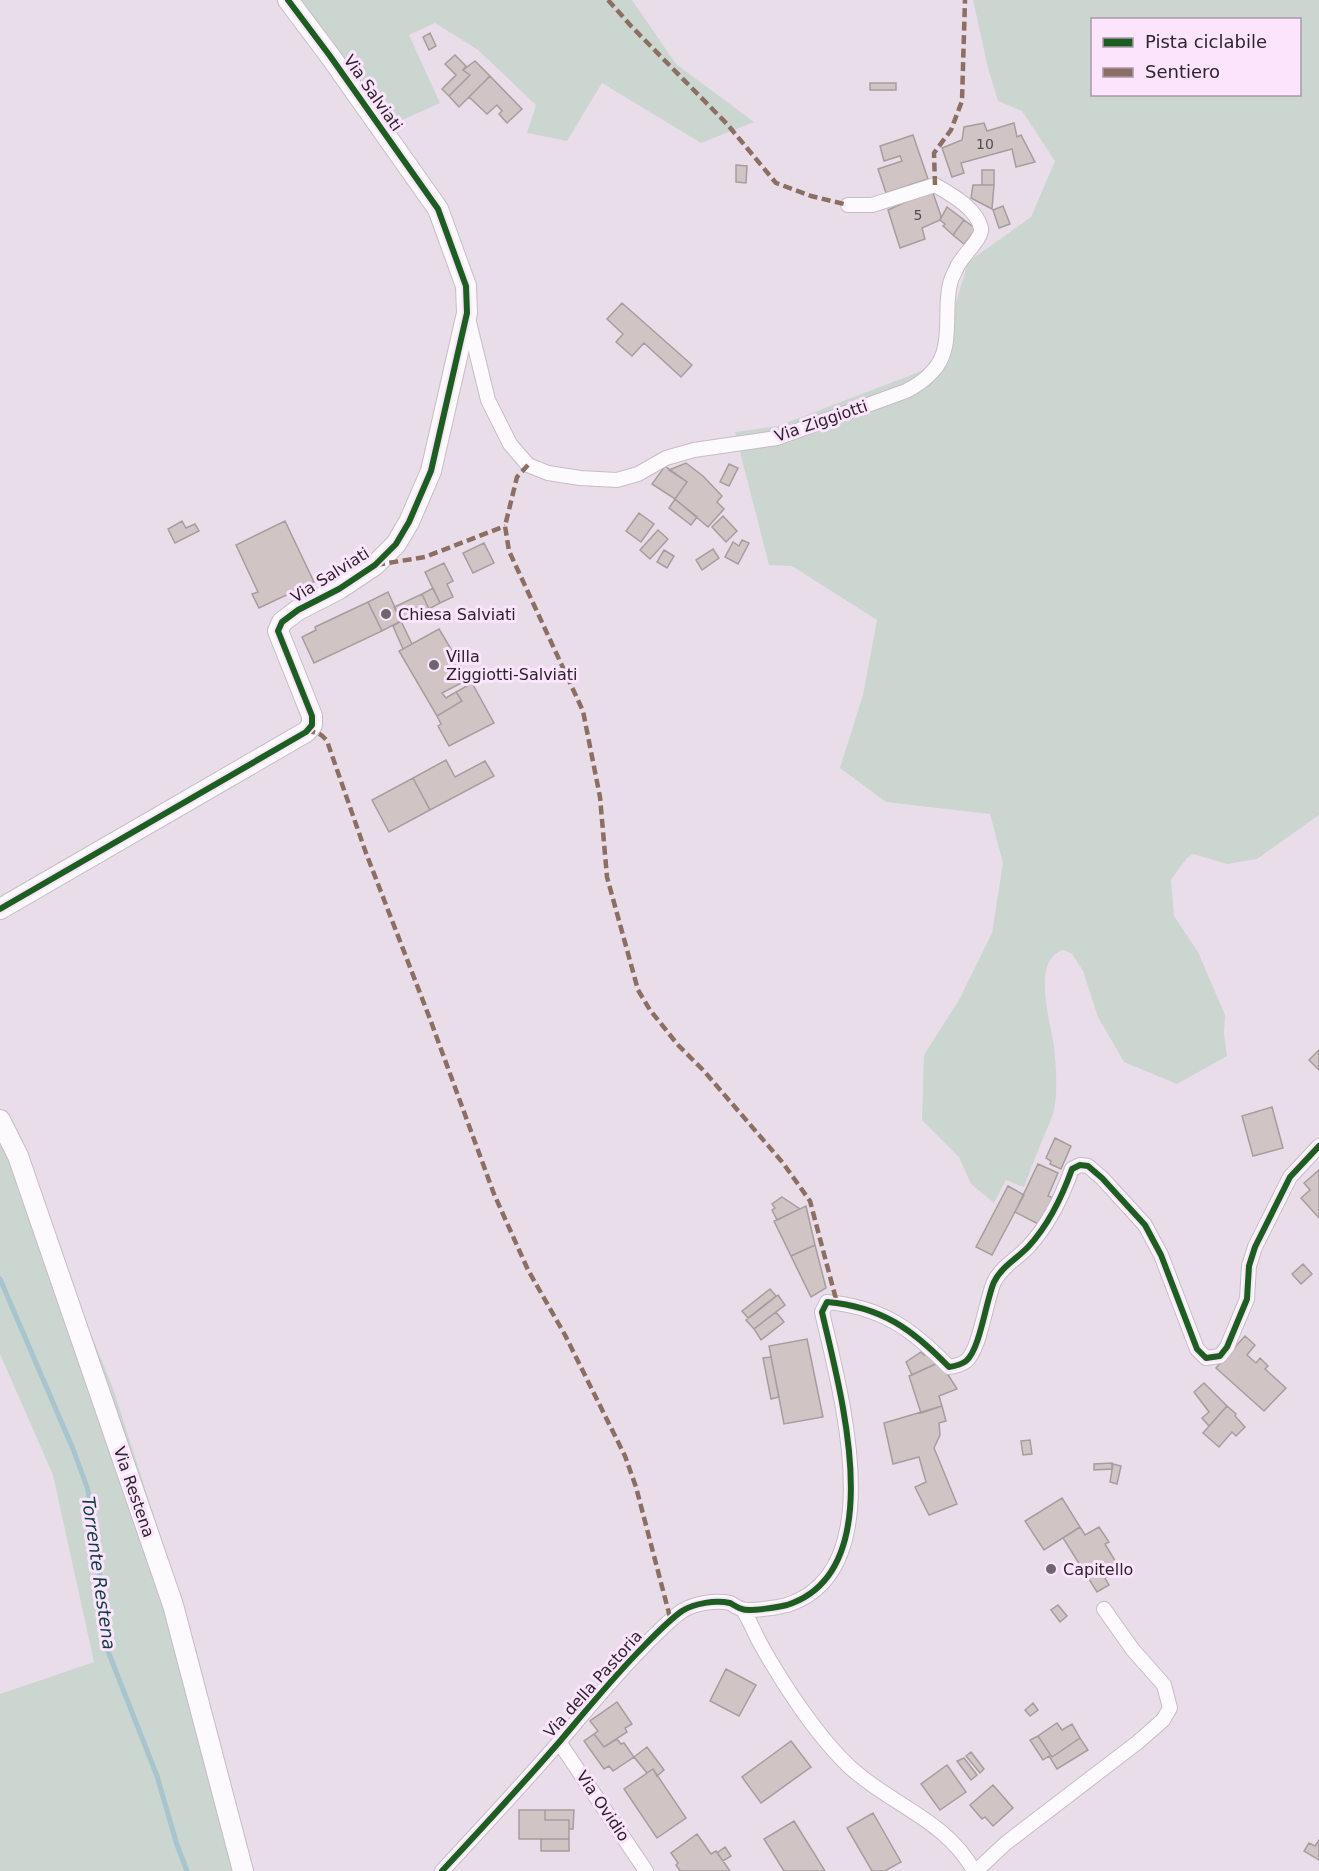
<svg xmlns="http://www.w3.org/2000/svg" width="1319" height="1871" viewBox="0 0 1319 1871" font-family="'DejaVu Sans',sans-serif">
  <rect width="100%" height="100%" fill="#eaddea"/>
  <path fill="#cbd6d0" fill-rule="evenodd" d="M285,0h347l44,64 78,58 -53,21 -99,-60 -35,58 -40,-8 9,-28 -58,-55 -43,-27 -26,12 31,68 -55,25z
    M973,0h346v815l-62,44 -30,5 -34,-10 -6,4 -16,22 3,36 24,36 27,63 -1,19 3,22 -50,28 -53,-22 -26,-45 -15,-46 -11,-17 -8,-4c-34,8 -13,74 -10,96 2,21 4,44 0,64 -2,9 -7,18 -10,26 -7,17 -14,34 -20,51l-18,-7 -12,23 -23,-19 -12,-27 -37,-37 2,-65 35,-55 33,-67 11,-70 -13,-49 -104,-12 -46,-34 23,-73 14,-75 -85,-54 -23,-1 -34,-133 43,-6 154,-59 23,-61 13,-44 63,-45 24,-56 -33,-50 -24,-10 -10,-33zM1092,20h208v74h-208z
    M0,1115l26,56 88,220 83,261 53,219h-250v-177l94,-32 -41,-187 -53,-121z"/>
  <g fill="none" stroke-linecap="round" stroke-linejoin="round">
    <path stroke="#a7c4cf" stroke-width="5" d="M0,1279l73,170 14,38 8,35 11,124 51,130 20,69 10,26"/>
  </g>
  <path fill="#d0c4c5" stroke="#a69d9e" stroke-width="1.5" d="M430,33l6,13 -7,4 -6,-13z
    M455,55l11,11 -3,4 7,5 -21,21 -7,-7 14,-14 -11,-11z
    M475,61l15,15 -31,31 -10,-11 21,-21 -7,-5z
    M490,76l32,33 -15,14 -8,-9 3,-3 -5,-6 -10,9 -18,-17z
    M870,83h26v7h-26z
    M984,123l3,8 27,-8 3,14 4,-2 14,27 -19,5 -4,-18 -51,14 3,10 -12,4 -10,-29 20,-8 2,-13z
    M913,135l15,44 -42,14 -8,-24 24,-8 -2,-5 -16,5 -4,-15z
    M736,165l11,1 -1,17 -10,-1z
    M982,170h12v15h-12z
    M973,185h21l-2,24 -21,-11z
    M933,193l8,23 -1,4 -18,8 3,11 -25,9 -12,-38 31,-14z
    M1003,206l7,18 -11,4 -6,-18z
    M947,207l17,13 -11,15 -10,-9 2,-2 -5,-4z
    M964,220l12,9 -12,15 -11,-9z
    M622,303l70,62 -11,12 -37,-34 -12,13 -16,-14 7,-8 -16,-15z
    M686,463l17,13 19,20 -5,6 7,7 -16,18 -33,-28 12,-17 -18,-12z
    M729,464l9,4 -9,18 -9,-4z
    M665,466l22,16 -12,17 -23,-15z
    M675,499l22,18 -6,8 -22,-17z
    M639,513l15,11 -13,18 -15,-11z
    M723,516l14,15 -11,11 -14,-15z
    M182,521l4,7 9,-4 4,7 -24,12 -7,-14z
    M285,521l29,61 -55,26 -7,-14 6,-2 -22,-47z
    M658,530l10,9 -18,20 -10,-9z
    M742,540l7,3 -11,21 -13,-7 8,-15 6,4z
    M484,543l10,20 -21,10 -10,-20z
    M713,549l6,9 -17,12 -6,-10z
    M664,550l10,6 -7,12 -10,-6z
    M444,563l9,18 -6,3 6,13 -13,6 -15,-31z
    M433,588l7,15 -11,6 -7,-15z
    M388,592l13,29 -19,10 -14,-29z
    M422,594l7,15 -28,12 -7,-14z
    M368,602l14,29 -68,32 -12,-26 14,-7 -1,-3z
    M401,621l11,23 -9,5 -10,-23z
    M439,629l30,50 -27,14 4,5 10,-6 6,9 -25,15 -38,-65z
    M472,683l22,40 -45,23 -11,-20 3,-2 -4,-8 25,-15 -6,-9z
    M446,760l9,17 30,-16 9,15 -64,34 -17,-32z
    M413,778l17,32 -41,22 -17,-32z
    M1319,1050v20l-10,-10z
    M1272,1107l11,41 -30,8 -11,-40z
    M1055,1138l16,8 -10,23 -11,-5 1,-3 -5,-3z
    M1038,1164l20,9 -10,23 6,2 -14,27 -25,-13z
    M1319,1170v48l-18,-20 9,-8 -6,-7z
    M1008,1186l16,9 -32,60 -16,-8z
    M782,1197l18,12 -23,11 -5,-10 3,-2 -3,-4z
    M806,1206l9,39 -24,11 -17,-35z
    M815,1245l11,43 -15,9 -20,-41z
    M1303,1264l9,10 -11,10 -9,-10z
    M770,1289l6,7 -28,22 -6,-7z
    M778,1295l7,10 -31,24 -8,-9z
    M776,1312l8,10 -23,18 -7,-11z
    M1245,1336l10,9 -8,10 9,8 4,-5 8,8 -3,3 21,19 -22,23 -48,-43z
    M807,1339l16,78 -39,7 -15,-78z
    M921,1352l3,3 4,-3 10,11 -26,12 -6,-13z
    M771,1357l8,40 -8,2 -8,-41z
    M940,1362l17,27 -18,7 3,10 -21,7 -12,-37z
    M1204,1383l23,23 -18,20 -7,-8 7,-6 -15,-20z
    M942,1406l4,15 -7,2 1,12 -6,13 23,56 -28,11 -14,-28 11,-5 -7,-25 -26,7 -9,-41z
    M1227,1406l9,8 -1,2 10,11 -9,9 -4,-4 -13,15 -16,-14z
    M1030,1440l2,14 -9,1 -2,-14z
    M1112,1463v6l-18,1v-6z
    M1113,1464l8,2 -4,18 -7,-2z
    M1062,1498l18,29 -36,23 -19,-29z
    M1080,1527l5,8 14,-8 10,15 -4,2 15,25 -15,9 4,7 -12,7 -34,-54z
    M1058,1605l9,11 -7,6 -9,-12z
    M726,1669l30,16 -17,31 -29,-15z
    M617,1702l15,22 -7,4 2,4 -23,15 -10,-13 4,-3 -8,-10z
    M1033,1703l5,7 -8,6 -5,-6z
    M1057,1723l5,7 10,-6 8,14 -28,19 -14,-21z
    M594,1734l10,13 13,-8 4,5 3,-1 10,14 -21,14 -4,-5 -5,3 -20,-28z
    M1038,1736l14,21 28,-19 8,12 -31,19 -8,-13 -6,4 -13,-20z
    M791,1741l20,26 -50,36 -19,-26z
    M647,1747l17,23 -7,6 -4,-7 -6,4 -13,-16z
    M971,1752l13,17 -4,4 -14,-17z
    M964,1758l13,17 -6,5 -14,-19z
    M947,1765l19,27 -26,18 -19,-26z
    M653,1769l33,49 -29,20 -33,-49z
    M993,1785l20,23 -20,18 -8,-9 -3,2 -12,-14z
    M519,1810h26v10h24v19h-50z
    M545,1810h29l-1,19h-4v-9h-24z
    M873,1813l28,49 -16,9h-13l-25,-43z
    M794,1821l31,50h-41l-20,-32z
    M697,1834l14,20 5,-3 14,20h-50l-4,-6 2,-2 -7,-10z
    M541,1839h28v12h-28z
    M1319,1840v20l-15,-9 5,-8 6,3z
    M725,1847l6,9 -8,5 -6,-8z"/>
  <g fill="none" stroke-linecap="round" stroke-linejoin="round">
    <defs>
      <path id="street" d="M468,318l20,82 22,44 18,21 20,8 32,5 37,2 21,-6 28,-16 28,-8 83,-12 129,-47c10,-5 19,-11 26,-19 23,-23 11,-60 18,-88 1,-6 5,-12 7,-17 4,-10 26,-29 24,-39 -5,-20 -29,-33 -46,-43l-63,20h-24
        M743,1610c7,11 11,22 17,33 22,40 58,95 92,126 40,36 95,52 122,102
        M559,1742l87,129
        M442,1871c40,-43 80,-86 119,-131 27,-32 54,-65 84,-95 11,-11 23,-24 37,-34 13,-8 33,-11 48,-8 4,2 8,5 12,6 7,3 37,-2 45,-4 106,-34 52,-217 35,-293l5,-10c55,5 85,27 122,65 7,-1 12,-2 17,-6 14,-11 20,-61 28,-79 7,-15 24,-24 35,-36 20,-22 33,-49 43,-77l8,-4 8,1 14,12 43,47 16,30 36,94 9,9 14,-2 7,-9 20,-48 2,-33 6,-19 35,-70 29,-31
        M976,1871l30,-28 132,-101 25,-22 7,-12 -6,-23 -31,-35 -29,-41"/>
      <path id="secondary" d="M0,909l306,-177 6,-7v-9l-34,-85 4,-9 16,-12 41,-21 36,-24 21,-21 13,-22 22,-51 36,-158 -1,-27 -28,-77 -108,-153 -42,-56
        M0,1120l18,36 155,449 70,266"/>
    </defs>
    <use href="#street" stroke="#c6bcc6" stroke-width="16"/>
    <use href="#secondary" stroke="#c6bcc6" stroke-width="22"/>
    <use href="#street" stroke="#fcfafc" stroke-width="14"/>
    <use href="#secondary" stroke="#fcfafc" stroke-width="20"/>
    <path stroke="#8d6e63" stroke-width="4.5" stroke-dasharray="9 4.5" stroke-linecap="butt" d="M608,0l24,27 95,97 49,59 35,13 37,9
      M935,185l-1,-32 17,-23 11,-29 3,-101
      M528,465l-11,12 -12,49 4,25 74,160 17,86 7,80 31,113 12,20 28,35 26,26 79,92 27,38 27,102
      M376,565l49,-8 80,-31
      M306,732c10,-1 15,1 21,9l39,112 64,166 64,175 34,76 37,65 60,121 11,31 35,134"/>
    <defs>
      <path id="cycleway" d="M0,909l306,-177 6,-7v-9l-34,-85 4,-9 16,-12 41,-21 36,-24 21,-21 13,-22 22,-51 36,-158 -1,-27 -28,-77 -108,-153 -42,-56
        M442,1871c40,-43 80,-86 119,-131 27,-32 54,-65 84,-95 11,-11 23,-24 37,-34 13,-8 33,-11 48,-8 4,2 8,5 12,6 7,3 37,-2 45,-4 106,-34 52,-217 35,-293l5,-10c55,5 85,27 122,65 7,-1 12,-2 17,-6 14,-11 20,-61 28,-79 7,-15 24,-24 35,-36 20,-22 33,-49 43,-77l8,-4 8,1 14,12 43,47 16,30 36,94 9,9 14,-2 7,-9 20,-48 2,-33 6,-19 35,-70 29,-31"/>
    </defs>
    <use href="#cycleway" stroke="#fce5fc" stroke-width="10"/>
    <use href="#cycleway" stroke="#1b5e20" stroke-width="6"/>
  </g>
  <g fill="#6e656e" stroke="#fce5fc" stroke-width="2">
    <circle cx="386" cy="614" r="6"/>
    <circle cx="434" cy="665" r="6"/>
    <circle cx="1051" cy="1569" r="6"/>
  </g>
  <g text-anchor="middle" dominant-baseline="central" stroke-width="6" stroke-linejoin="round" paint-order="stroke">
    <g font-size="14" fill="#554c52">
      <text x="985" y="144">10</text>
      <text x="918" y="215">5</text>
    </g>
    <g font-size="16" fill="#2c242c" stroke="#fce5fc">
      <text transform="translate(373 93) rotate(55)">Via Salviati</text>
      <text transform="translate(821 421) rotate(-19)">Via Ziggiotti</text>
      <text transform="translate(330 575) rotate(-32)">Via Salviati</text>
      <text transform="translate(134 1492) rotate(71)">Via Restena</text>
      <text transform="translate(593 1684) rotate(-48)">Via della Pastoria</text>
      <text transform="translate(603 1806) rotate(56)">Via Ovidio</text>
    </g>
    <g font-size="16" fill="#2c242c" stroke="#fce5fc" text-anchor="start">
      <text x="398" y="614">Chiesa Salviati</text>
      <text x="446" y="656">Villa<tspan x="446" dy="18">Ziggiotti-Salviati</tspan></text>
      <text x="1063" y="1569">Capitello</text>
    </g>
    <g font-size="18" font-style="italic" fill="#0f3c44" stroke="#fce5fc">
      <text transform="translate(99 1573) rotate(82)">Torrente Restena</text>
    </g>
  </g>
  <rect x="1091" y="18" width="210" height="78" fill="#fce5fc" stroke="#a998a9" stroke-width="1.5"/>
  <rect x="1103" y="38" width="30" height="9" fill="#1b5e20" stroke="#a998a9" stroke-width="1.5"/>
  <text x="1145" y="48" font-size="18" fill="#2c242c">Pista ciclabile</text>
  <rect x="1103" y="68" width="30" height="9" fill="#8d6e63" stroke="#a998a9" stroke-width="1.5"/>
  <text x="1145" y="78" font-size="18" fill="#2c242c">Sentiero</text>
</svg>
